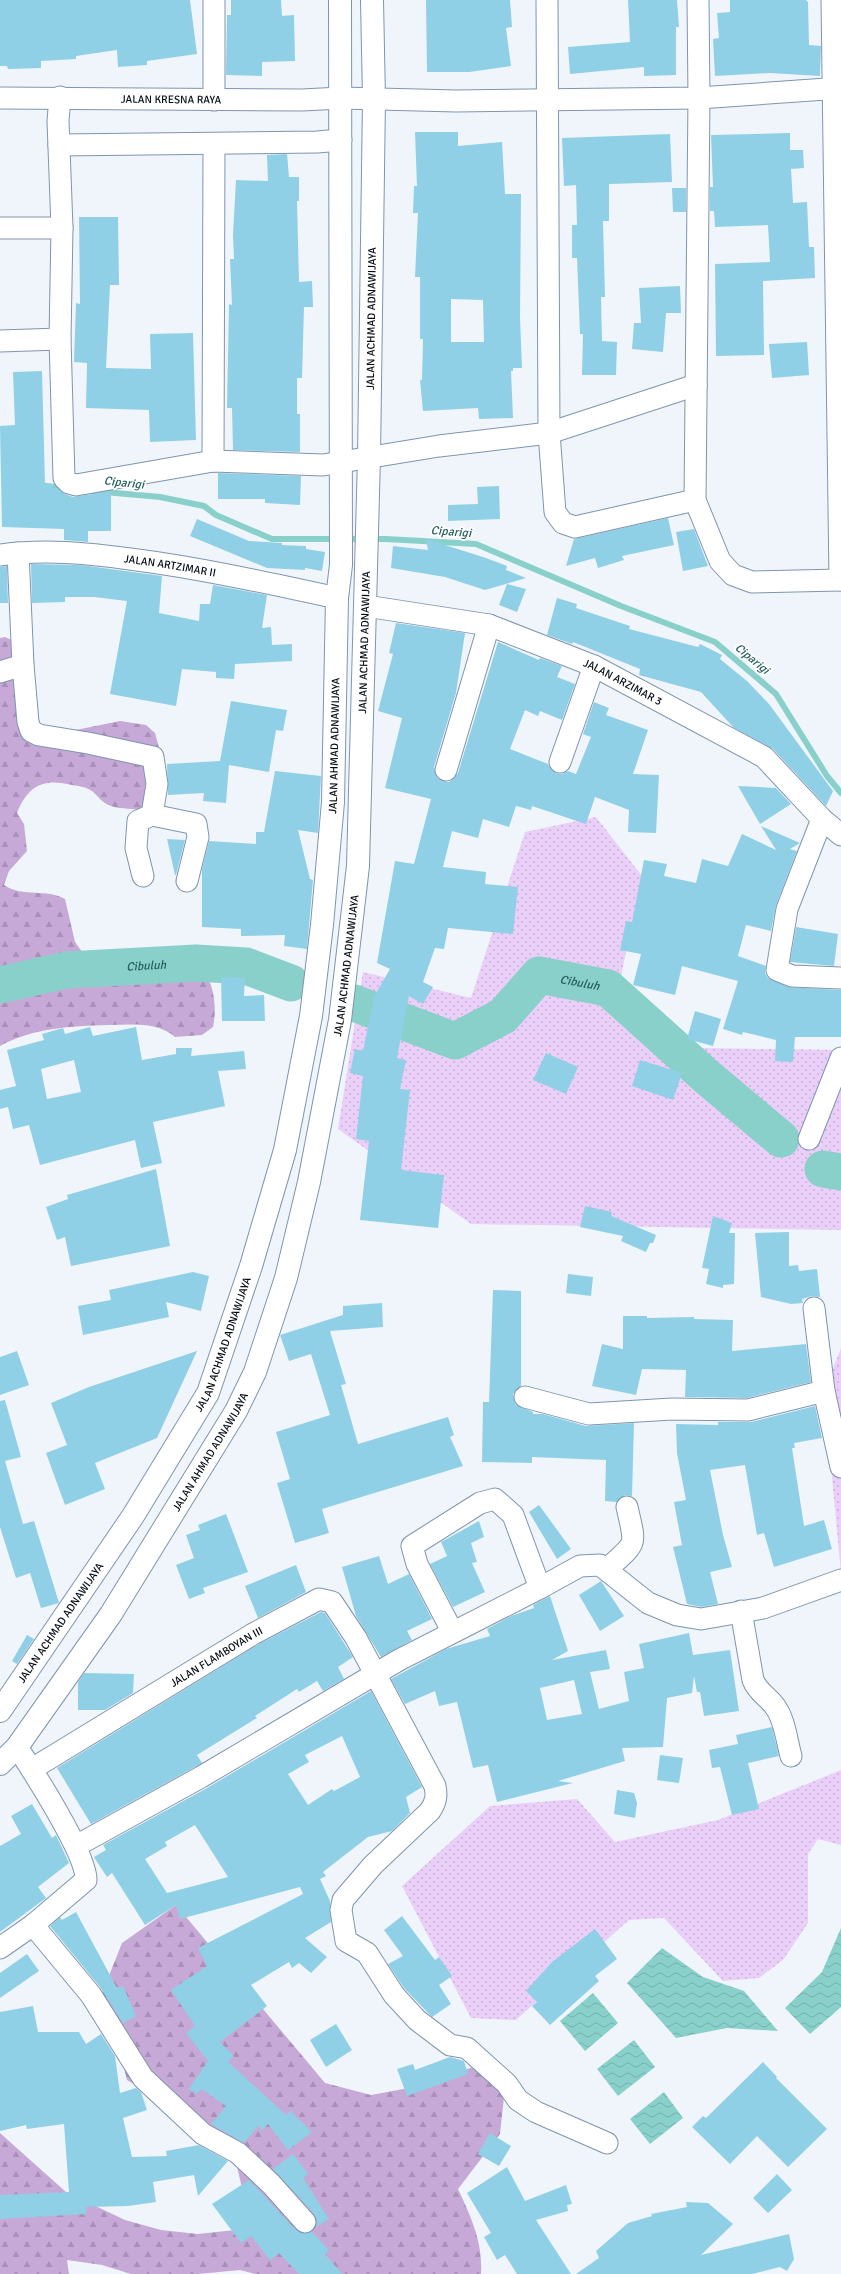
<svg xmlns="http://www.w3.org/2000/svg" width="841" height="2274" viewBox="0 0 841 2274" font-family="Signika,sans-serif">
  <defs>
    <pattern id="grass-dots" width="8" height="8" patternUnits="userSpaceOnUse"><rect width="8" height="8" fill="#eacff8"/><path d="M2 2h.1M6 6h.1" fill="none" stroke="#c7b1d4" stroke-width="1.8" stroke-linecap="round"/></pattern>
    <pattern id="forest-firs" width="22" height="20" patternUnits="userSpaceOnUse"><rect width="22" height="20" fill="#c7a9d7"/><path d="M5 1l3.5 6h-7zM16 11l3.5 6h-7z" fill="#a990b8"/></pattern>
    <pattern id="water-waves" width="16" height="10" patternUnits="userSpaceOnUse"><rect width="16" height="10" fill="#89d0cb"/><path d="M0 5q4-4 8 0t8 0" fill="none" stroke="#75b1ad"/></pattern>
  </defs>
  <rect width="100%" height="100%" fill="#f0f5fb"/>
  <path fill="url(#grass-dots)" d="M596,817l46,59 -21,100 80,72 140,2v180l-370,-6 -133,-95 25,-157 108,26 54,-166z
    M841,1348v226l-17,-183z
    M841,1770v75l-23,-6 -10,15v69l-25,37 -24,18 -36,3 -59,-63 -35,2 -113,100 -45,-2 -69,-132 88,-80 87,-7 38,43 103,-22z"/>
  <path fill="url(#forest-firs)" d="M5,637l24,11 5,12 -2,14 3,50 26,9 59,-12 26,4 9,8 7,26 -18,53c-10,-5 -22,-2 -33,-6 -9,-3 -12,-9 -19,-15 -6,-4 -13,-5 -20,-6 -28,-7 -44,0 -55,28l7,11 3,27 -18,20 -5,14c20,13 42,3 61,14l10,43 15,21c20,4 38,-10 58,-14 49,-8 74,34 65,78l-11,8 -27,2c-19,-16 -44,-12 -68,-12 -36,1 -74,3 -107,21v-408z
    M176,1905l149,178 46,12 43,-8 77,-26 13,36 -4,37 -42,55c13,28 25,53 23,85h-226l-15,-4 -42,4h-67l-29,-9 -35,-5 2,14h-69v-141l66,59 59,28 36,10 37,4 37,-4 8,-38 -9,-38 -43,-36 -64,-38 -10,-39 -24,-25 29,-73z"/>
  <path fill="url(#water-waves)" d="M841,1928v79l-31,27 -25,-26 37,-36z
    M662,1948l41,29 41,14 34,40 -51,-3 -51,10 -49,-55z
    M593,1993l25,30 -33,28 -25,-30z
    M634,2040l21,27 -37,29 -21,-27z
    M664,2092l19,26 -33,26 -20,-25z"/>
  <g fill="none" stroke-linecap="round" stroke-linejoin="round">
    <path stroke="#89d0cb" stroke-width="6" d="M46,486l20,2
      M93,491l67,6 44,9 12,9 56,24h114l90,5 145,62 94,36 61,52 51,82 14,17"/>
    <g stroke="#89d0cb" stroke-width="37">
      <path id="s1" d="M0,985l66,-15 130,-7 50,3 45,17"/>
      <path id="s2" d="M354,1003l101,38 48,-25 36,-41 69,13 99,89 74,62"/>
      <path d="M823,1169l18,3"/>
    </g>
  </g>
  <path fill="#90d0e6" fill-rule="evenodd" d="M0,0h190l7,54 -50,7v4l-29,2 -1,-17 -41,6v3l-35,2v7l-33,1 -1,-3h-7z
    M231,0h50l1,16 12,-1 1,46 -33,1v14l-36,-1 1,-60h4z
    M426,0h84l2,27 -6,1 5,38 -42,6h-42z
    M628,0h49l2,27h-3v48l-32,1v-9l-74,7 -2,-27 62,-5z
    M730,0h76l2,2 1,43 12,1 -1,30 -50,-3 -55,3 -2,-37 6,-1 -2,-25 13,-1z
    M415,132h43v14l44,-4 3,52h16l-1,124 2,50h-9v3h-2l2,47 -34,1 -1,-11 -55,3 -3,-31h2l1,-41h-3v-62h-5l3,-64h-5l1,-27h3zM451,299l32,1 1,42h-33z
    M790,133v17h13l1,18 -13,1 2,34 14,-1 2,45h5l1,31 -52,3 1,74 -48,1 -1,-92 55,-2 -2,-37 -53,2 -1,-16h-4v-24h3l-2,-52z
    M670,134l2,48 -63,2v37h-6l2,76h-4l1,44 15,1 -1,33h-34l1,-41h-3l-3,-76h-5v-33h5l-1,-40 -12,1 -2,-48z
    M287,154l2,23h10v24h-2l2,81 13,-1 1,26h-9l-2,71h-5v36h3v38l-67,-2 -1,-42h-5l2,-104 3,1 -2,-46h4l-1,-24 3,-55 32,1 -1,-26z
    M672,188h14v24h-13z
    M79,217h39l1,68h-9l-4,83 45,1 -1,-35 43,-1 3,107 -46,2 -1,-32 -63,-2 1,-45 -13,-1 2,-59 4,1z
    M680,286l1,27h-15l-3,39 -31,-3 2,-26h7l-2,-35z
    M807,342l2,33 -37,3 -3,-34z
    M42,371l3,113h8v4h4l8,6 8,3 38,-6v40h-23v11l-24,-2v-11l-62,-2 -2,-101 15,-1 -2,-53z
    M218,473l83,3 -1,29 -35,-2v-4h-47z
    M499,486l1,33 -52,2v-16l30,-1 -1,-17z
    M668,518l6,27 -52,11 2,4 -26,8 -3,-10 -29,8 8,-27z
    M197,519l52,22 33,2v2l24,1v3l19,3 -3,19 -17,-3v2l-38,-2 -77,-32z
    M694,529l14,37 -25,5 -7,-39z
    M426,539l60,19 21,8 -1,4 20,8 -41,12 -40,-13 -54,-9 2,-22 35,4z
    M31,564l50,1 81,11 -3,37 40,8 1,-17h10l3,-19 54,10 -5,33 9,-1 1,18 20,-1v17l-57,3 -1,15 -18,-1v-6l-34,-3 -6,37 -66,-12 17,-93 -33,-4h-29v5l-33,1z
    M7,566l1,37h-8v-36z
    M507,584l19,5 -9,23 -18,-7z
    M557,598l20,6 -1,4 54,18 -1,3 69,18 2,-3 22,11 -2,4 27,22 22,23 64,87 -7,15 -53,-57 -39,-21 -33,-36 -62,-17 1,-6 -67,-27 -1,2 -25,-9z
    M396,623l69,10 -9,60 -22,74 3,11 5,3 7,1 9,-9 40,-131 41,18 1,-2 22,8 -5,11 18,7 -13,36 -22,-9 -2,5 -13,-6 -15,39 38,15 3,5 5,4 6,1 6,-3 8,3 15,-37 -8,-3 11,-32 15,6 -3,7 42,15 -15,44 26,1 -3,58 -28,-1 1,-22 -34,-13 -9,27 -54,-18 -1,4 -15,-4 -7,21 -26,-8 -5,19 -26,-7 -9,36 43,5 -1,12 33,3 -5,47 -65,-6 -4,21 -9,-1 -12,34 10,5 -10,17 -14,-8 -12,62 9,2 -6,29 10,1 -9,80 43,5 -6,53 -78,-8 9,-79 -13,-2 7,-63 -13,-3 5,-24 8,2 11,-54 16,-28 -13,-6 18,-102 19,3 17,-65 -46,-11 17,-70 -24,-7 15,-57 -4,-1z
    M231,701l56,9 -4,21 -7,-1 -7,42 -40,-7 -3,38 -23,-2 1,-8 -36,2 -1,-31 53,-3z
    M275,771l46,5 -3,57 -20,-3 12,49 3,1 -6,69 -23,-3 1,-11 -44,1v-7l-39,-2v-58l7,-28 47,3v-12h8z
    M738,786l38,2 15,16 -31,20z
    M761,826l39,17 -10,6 7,2 -21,54 -5,26 -25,-6 -8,31 28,10 -1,7 3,5 20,9 53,3v47h-46l-2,25 -18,-1 1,-21 -33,-8 -1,3 -19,-6 15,-48 -56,-15 -7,29 -42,-10 8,-31 -21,-4 6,-29 6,1 12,-62 23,4 -3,12 32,7 6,-24 26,7 14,-32 34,16z
    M167,839l18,1 -9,35h-1z
    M796,927l42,7 -4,32 -44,-4z
    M221,977l24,1 -1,18 20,-1 1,26h-43z
    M695,1011l26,8 -8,27 -26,-7z
    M90,1027l3,9 43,-9 6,33 34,-6v-6h16l-1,8 53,-5 2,18 -28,2 7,35 -72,16 9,41 -21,5 -6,-28 -95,25 -11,-40 -16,4 -5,-22 -8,2v-19l16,-4 -9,-36 37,-10 -2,-6 21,-6 2,6zM74,1060l7,32 -34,7 -6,-30z
    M546,1053l32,14 -12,27 -33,-14z
    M640,1060l42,13 -9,27 -41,-14z
    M156,1169l14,77 -99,20 -6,-29 -8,3 -11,-33 22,-8 -1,-4z
    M585,1206l27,6 -1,4 45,19 -3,8h-3l-4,9 -25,-11 2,-5 -43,-9z
    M713,1216l19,7 -3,10h6l-1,51 -11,1v3l-17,-4 3,-15 -7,-1z
    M789,1232v34l9,-1 1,6 18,-2 3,28 -8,-1 -10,3 1,4 -12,1 -30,-7 -6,-64z
    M193,1272l16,4 -8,35 -35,-9 3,15 -86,18 -5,-29 33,-6 -2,-10z
    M568,1274l25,3 -2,19 -25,-3z
    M493,1290l28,1v95l-8,8 3,11 17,7v2h10l43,12 48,-3 -2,73 -7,-1 -8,7 -12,-1 1,-41 -74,-3v6l-50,-1 1,-60h6z
    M382,1303l1,24 -53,4 16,53 -5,1 17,59 90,-27 6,18 -4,2 13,29 -141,43 7,24 -34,10 -18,-60 13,-4 -14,-47 54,-17 -19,-61 -22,7 -9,-26 63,-20v-9z
    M623,1316h24v2l47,-1v2l39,1 -1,31 74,-7 5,38 -64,16 -62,-1 1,-27 -44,-1 -6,26 -44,-9 10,-42 21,5z
    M17,1351l12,34 -29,10v-38z
    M197,1351l-40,87 -62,25 10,26 -40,16 -19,-52 21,-8 -16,-42 38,-16z
    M5,1400l16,57 -16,4 18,63 11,-3 25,82 -18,5 -11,-35 -14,5 -16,-51v-126z
    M815,1406l7,32 -28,5 1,5h-3l12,78 20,-6 8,29 -58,18 -10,-34 -7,2 -12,-70 -35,5 13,65 9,32 -22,5 8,32 -17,3 -14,-3 -14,-57 9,-2 -8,-43 12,-2 -9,-47 -1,-29 42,1v-3h33z
    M539,1505l32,44 -14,10 -28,-47z
    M226,1514l22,58 -45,16 2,5 -16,6 -13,-34 18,-7 -8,-23 14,-5 -2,-5z
    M479,1521l5,16 -13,6 6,19 -5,1 13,29 -32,15 -23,-43 17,-8 -6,-14z
    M379,1556l9,28 21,-10 23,45 -25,12 5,9 -31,17 -25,-41 -14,-49z
    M296,1565l10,27 -48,26 -13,-32z
    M601,1581l23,35 -24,15 -21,-36z
    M550,1596l18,55 -16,9 54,-10 4,19 -20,3 9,37 30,-8 -5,-29 20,-4 -5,-24 50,-11 4,22 37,-5 9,61 -35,5 -4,-24h-3l-3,-16 -2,17 -25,5 -4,49 -41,1 3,13 -67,20 15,2 -76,19 -9,-37 -15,3 -16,-66 -18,4 -4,-15 -30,13 -14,-25 55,-30 44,-13 -3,-7 24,-13 23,-8 -1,-3zM574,1680l8,34 -35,6 -7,-32z
    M321,1612l4,1 28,44 -15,10 6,12 -21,12 -6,-10 -18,11 -2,-3 -42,27 2,2 -60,37 5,8 -111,61 -34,-56 202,-124z
    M27,1635l7,4 -17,25 -5,-3z
    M84,1673l50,1 -1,19 -28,17h-27v-28z
    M371,1691l51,96 -16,10 4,16 -18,18 -24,6 -45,35 3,4 -6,3 10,22 1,21 -26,16 22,19 -16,16 -12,-10 -7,5 -3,-6 -38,23 16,21 -47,36 14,14 -6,6 58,53 4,-4 22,21 -24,18 -20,-26 -6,6 -4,-4 -14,17 -33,-19 15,-18 -25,-17 -5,5 -7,-5 19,-28 -22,-28 9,-7 -24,-36 36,-24 -9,-18 105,-54 -3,-7 -120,32 -4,-14 -31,20 -33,-52 -5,4 -13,-20 12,-7 -3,-5 104,-57zM342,1736l18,41 -26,14 -2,-2 -24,16 -20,-31 21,-12 -4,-7zM195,1825l33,52 -61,16 -22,-34 22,-13 -2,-4z
    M772,1727l7,29 -31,7 11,46 -27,6 -12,-48 -8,1 -3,-18 29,-6 -2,-9z
    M660,1755l23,3 -4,25 -22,-3z
    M617,1790l17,3 3,10 -2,15 -21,-4z
    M32,1804l20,34 4,-3 13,28 -31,24 8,11 -46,34v-86l21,-12 -10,-18z
    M76,1912l41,76 6,-2 13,30 -13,7 -23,-36 -50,-61 10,-9 2,3z
    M402,1916l33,44 4,-3 13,19 -13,9 12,19 -19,13 -28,-29 -16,-24 15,-8 -19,-26z
    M595,1929l22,30 -22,17 4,5 -49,44 -18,-19 5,-4 -11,-11 26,-29z
    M27,1954l12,17 -39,27v-25z
    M33,2006l5,26h41l7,12 15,-10 14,22 5,37 16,-5 5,4 6,18 -24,8 9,39 35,-1 -1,-5 33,-6 29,16 -30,35 -4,-21 -41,7 3,20 -28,4 -42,1v7l-86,5v-24l69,-3 -5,-68 -37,5 -1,-4 -26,6v-119z
    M336,2024l16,26 -26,17 -16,-27z
    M450,2057l14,4 4,13 -61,22 -10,-27 16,-5 2,6z
    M763,2062l14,15 -1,1 51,51 -39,38 -31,-31 -27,28 -38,-37 11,-11 3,2z
    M490,2133l21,13 -12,20 -21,-12z
    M293,2154l15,20 -5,4 26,41 -13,8 1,-7 -3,-6 -41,-45z
    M507,2167l18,34 41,-16 6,19 -5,1 1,6 -32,9 35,54h-54l-12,-19 -8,5 -13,-23 7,-4 -24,-40z
    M777,2174l15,16 -24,23 -15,-15z
    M249,2180l47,50 6,3 10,-1 17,18 -4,4 17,20h-43l-20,-21 -9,7 -19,-24 -10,7 -29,-39z
    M686,2202l22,1 25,21 -32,31 88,-21 5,25 -7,12 -7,-4 -28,7h-176l23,-16 -3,-7 32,-28 24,-7 -1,-2 36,-7z"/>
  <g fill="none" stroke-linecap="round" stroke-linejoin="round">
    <defs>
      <g id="minor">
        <path d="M547,0l2,433 6,79 8,11 12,4 120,-27"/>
        <path d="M698,0l1,98 -4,402 25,61 13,14 19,7 89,-2"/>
        <path d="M832,0l8,580"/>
        <path d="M60,97l-2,24 4,107 -2,111 4,139 5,5 7,2 137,-24 110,4 116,-19 110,-13 147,-48"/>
        <path id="s3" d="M0,98l302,2 39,-2 115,3 243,-3 142,-10"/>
        <path d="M214,100v-100"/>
        <path d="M59,145l258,-3 24,-2"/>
        <path d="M0,228h62"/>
        <path d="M0,341l60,-2"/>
        <path d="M213,461l1,-317"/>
        <path id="s4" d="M0,555c44,-6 87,-2 130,4 70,9 138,24 207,39"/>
        <path id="s5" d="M366,606l123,19 105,41 170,91 58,62 19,16"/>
        <path d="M23,665l5,57 3,9 8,4 49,8 65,14 4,27 -5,31"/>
        <path d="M0,672l23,-7 -5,-112"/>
        <path d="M560,762l34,-96"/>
        <path d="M446,770l43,-145"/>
        <path d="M822,819l-35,90 -10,61 15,6 49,2"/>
        <path d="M143,876l-7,-28 2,-27 14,-6 44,9 2,13 -11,44"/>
        <path d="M809,1139l32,-81"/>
        <path d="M814,1308l10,83 17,76"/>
        <path d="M525,1397l64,17 83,-5 76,1 76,-19"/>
        <path d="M607,1569c31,-28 29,-22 20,-62"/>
        <path d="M741,1611l12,69c5,13 16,17 23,28 9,13 11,34 15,48"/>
        <path d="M452,1631l-35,-67 -5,-18 68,-43 15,-4 18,16 27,73"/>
        <path id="s6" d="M32,1769l221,-135 66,-35 13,3 24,36 79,148c2,10 1,16 -5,25l-57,54 -30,35 -2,10 5,31 21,12 27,42 23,25 33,25 17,3 40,36 11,16 18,12 71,31"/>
        <path d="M76,1846l125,-69 198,-117 141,-72 40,-22 20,-1 48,38 29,12 24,4 62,-11 78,-28"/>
        <path d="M33,1925l58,70 52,83 60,56 35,19 33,31 34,38"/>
        <path d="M0,1948l33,-23 53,-45c1,-25 -53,-109 -69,-133"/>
      </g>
      <g id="primary">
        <path id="s7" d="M0,1711l133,-195 75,-123 43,-127 34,-116 26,-134 11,-91 11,-123 4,-204 4,-33 -1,-565"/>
        <path id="s8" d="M0,1764l17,-17 94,-133 125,-203 19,-39 31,-94 23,-96 31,-162 18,-154 11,-409 5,-358 -2,-99"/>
      </g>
    </defs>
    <use href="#minor" stroke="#7e95af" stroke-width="23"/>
    <use href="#primary" stroke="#7e95af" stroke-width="24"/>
    <use href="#minor" stroke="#fff" stroke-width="21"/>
    <use href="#primary" stroke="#fff" stroke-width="22"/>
  </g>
  <g text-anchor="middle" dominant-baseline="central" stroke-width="3.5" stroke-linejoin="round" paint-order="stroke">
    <g font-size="11" fill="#050c15" stroke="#fff">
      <text stroke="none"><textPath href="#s3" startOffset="171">JALAN KRESNA RAYA</textPath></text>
      <text stroke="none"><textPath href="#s8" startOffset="1534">JALAN ACHMAD ADNAWIJAYA</textPath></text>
      <text stroke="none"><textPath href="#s4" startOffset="171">JALAN ARTZIMAR II</textPath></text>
      <text stroke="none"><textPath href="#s8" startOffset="1210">JALAN ACHMAD ADNAWIJAYA</textPath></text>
      <text stroke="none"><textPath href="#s5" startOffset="270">JALAN ARZIMAR 3</textPath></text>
      <text stroke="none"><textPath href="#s7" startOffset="1043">JALAN AHMAD ADNAWIJAYA</textPath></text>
      <text stroke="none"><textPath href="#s8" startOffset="886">JALAN ACHMAD ADNAWIJAYA</textPath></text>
      <text stroke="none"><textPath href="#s7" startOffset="431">JALAN ACHMAD ADNAWIJAYA</textPath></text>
      <text stroke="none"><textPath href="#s8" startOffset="377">JALAN AHMAD ADNAWIJAYA</textPath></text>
      <text stroke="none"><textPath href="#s7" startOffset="107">JALAN ACHMAD ADNAWIJAYA</textPath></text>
      <text stroke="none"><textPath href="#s6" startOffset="216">JALAN FLAMBOYAN III</textPath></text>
    </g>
    <g font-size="12" font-style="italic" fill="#25605d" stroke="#fff">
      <text transform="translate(124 483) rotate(6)">Ciparigi</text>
      <text transform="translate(451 532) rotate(4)">Ciparigi</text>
      <text transform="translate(752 659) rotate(40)">Ciparigi</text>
      <text stroke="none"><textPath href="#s1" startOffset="148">Cibuluh</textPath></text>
      <text stroke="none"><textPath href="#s2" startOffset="258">Cibuluh</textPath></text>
    </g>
  </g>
</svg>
